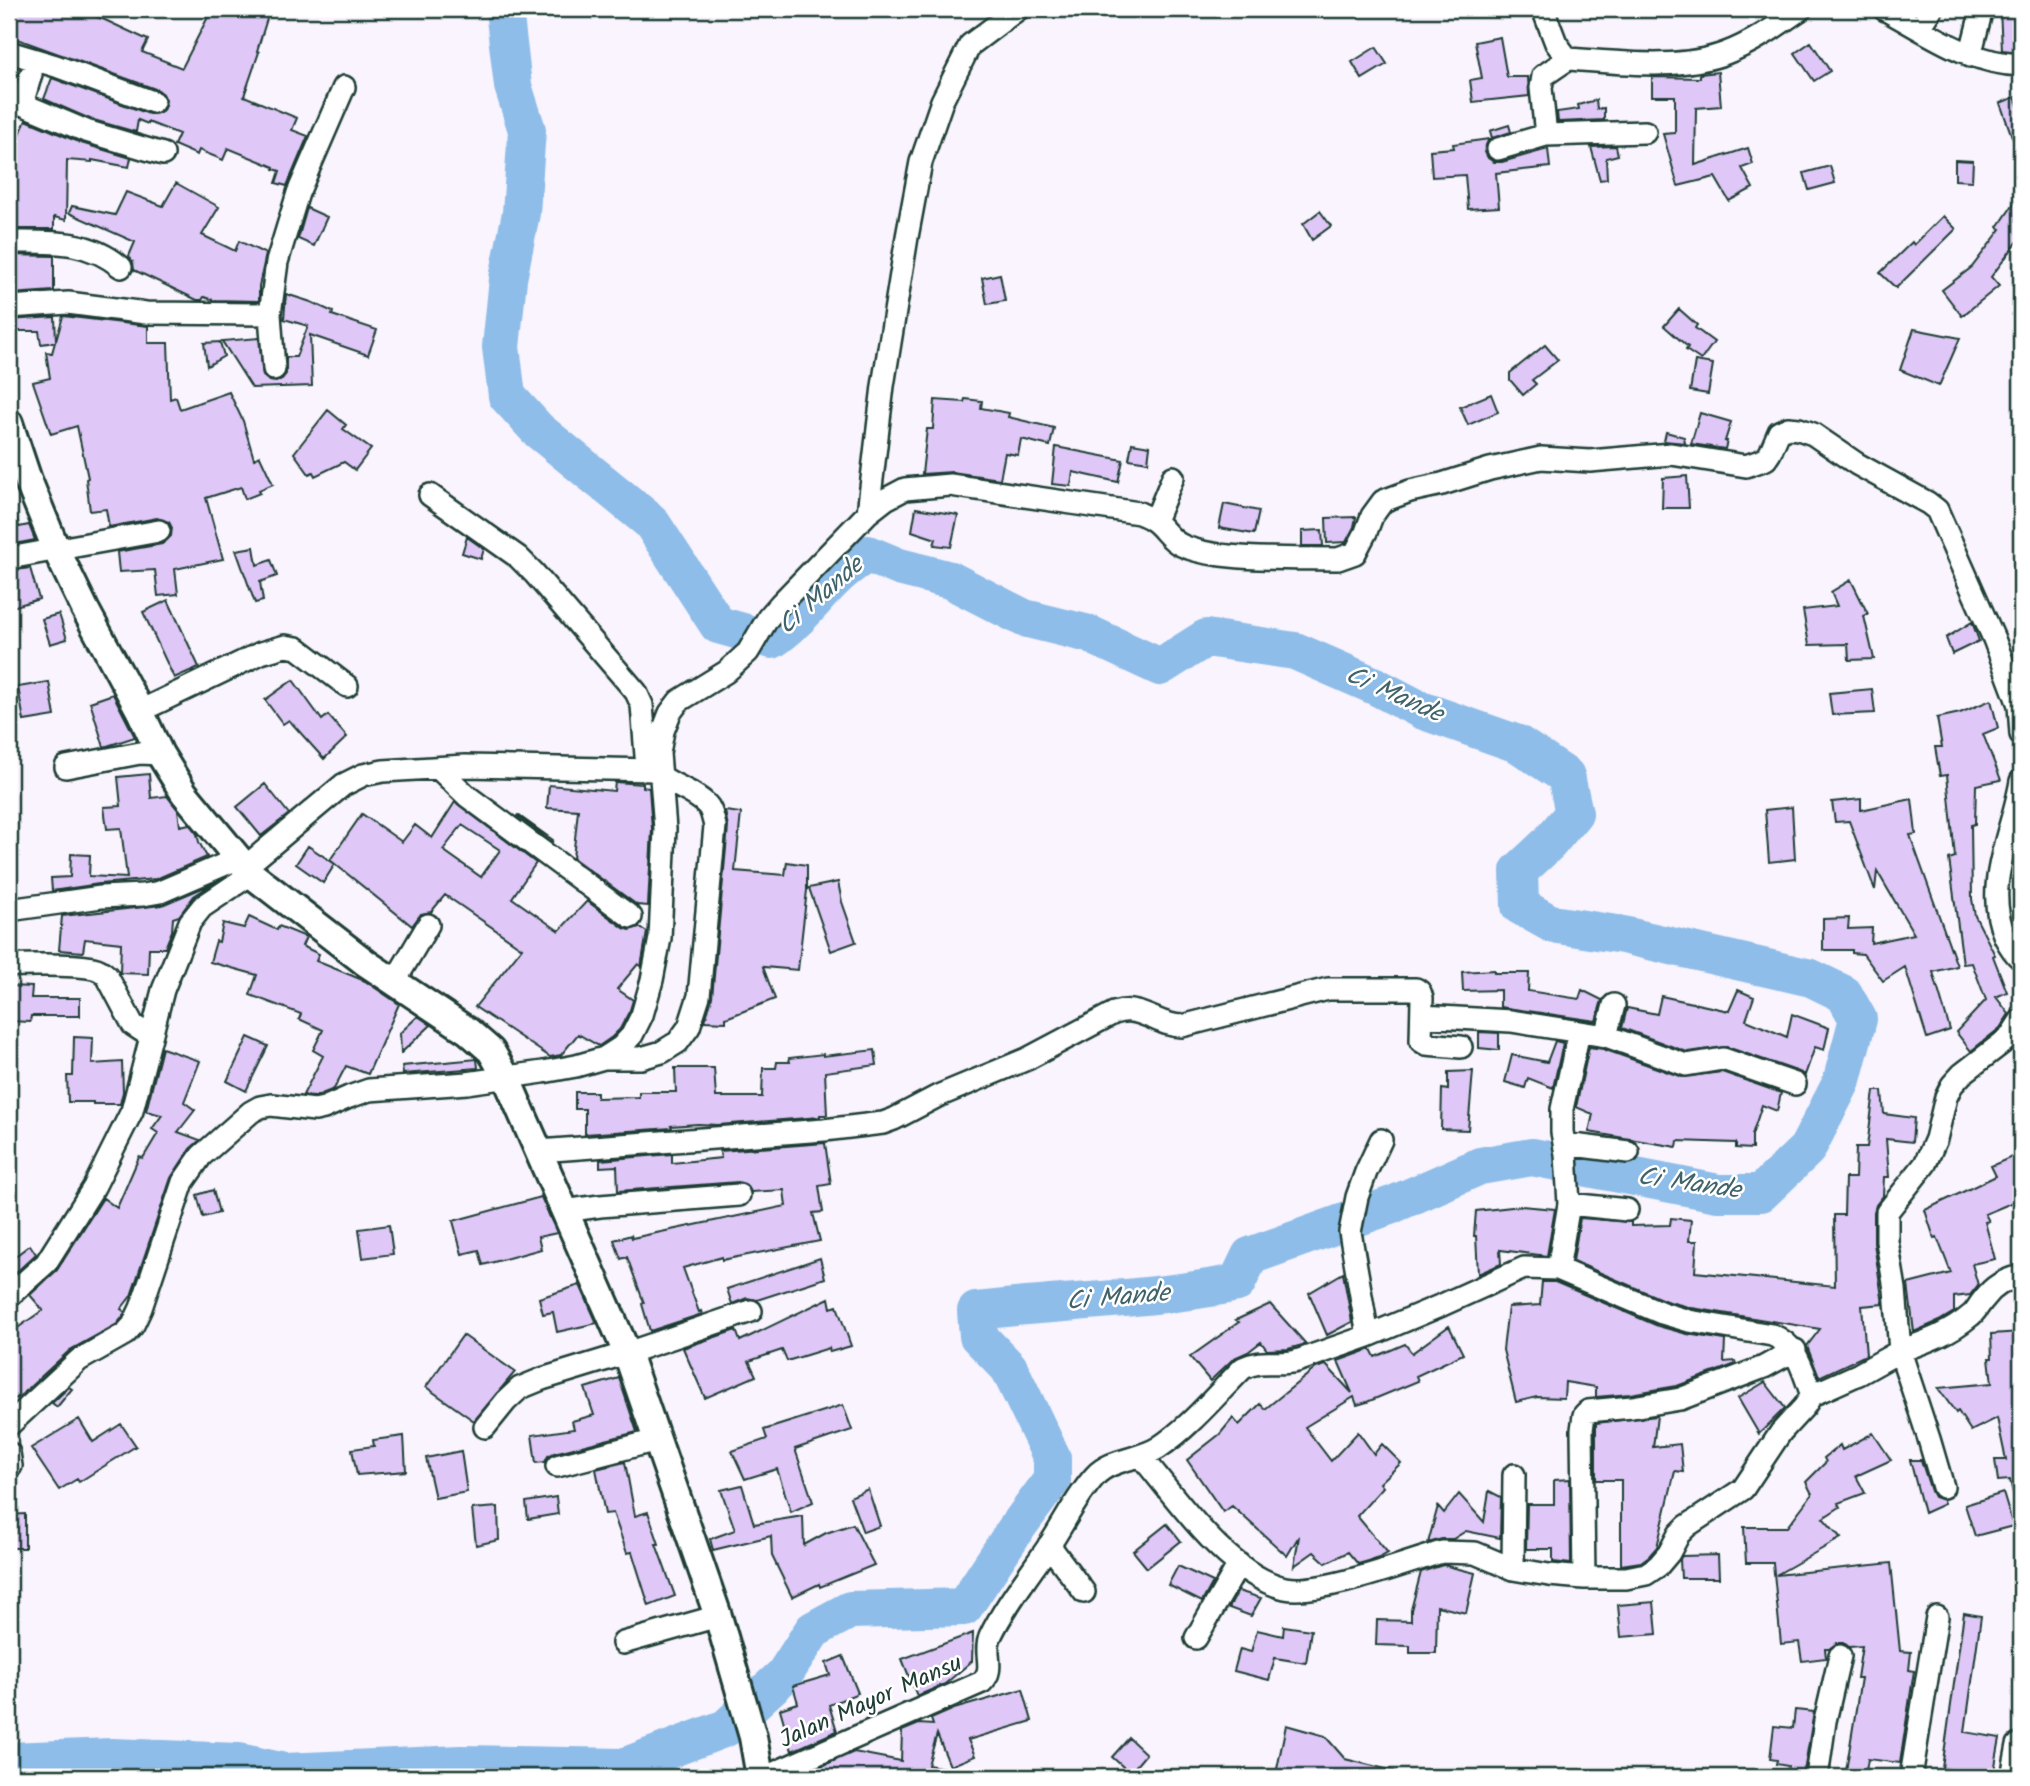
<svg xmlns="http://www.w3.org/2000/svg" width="2030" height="1786" viewBox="0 0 2030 1786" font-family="Kalam,sans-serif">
  <rect width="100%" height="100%" fill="#f9f4fd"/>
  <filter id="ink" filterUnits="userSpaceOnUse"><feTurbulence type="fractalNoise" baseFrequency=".0143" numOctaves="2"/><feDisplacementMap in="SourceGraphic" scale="14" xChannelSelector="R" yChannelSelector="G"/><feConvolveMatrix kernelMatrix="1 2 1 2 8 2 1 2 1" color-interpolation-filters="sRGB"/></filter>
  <g filter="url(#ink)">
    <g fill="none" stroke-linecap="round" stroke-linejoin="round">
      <path stroke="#8ebde9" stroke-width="38" d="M9,1761l103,-4 127,5 46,10 176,-8 162,3 103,-39 58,-53 29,-45 37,-20 114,-3 49,-74 39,-53v-22l-43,-90 -31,-32 -2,-25c87,-10 176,-11 261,-28l13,-27 142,-51 88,-39 52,-9 186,36h43l46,-44 34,-66 17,-64 -14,-25 -33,-16 -188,-43 -71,-11 -32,-18 -1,-35 30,-28 25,-30 -8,-37 -48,-32 -97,-34 -46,-24 -80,-35 -89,-13 -46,29 -71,-33 -65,-16 -74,-38 -51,-13 -31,-13c-39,20 -60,62 -96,86l-54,-15 -67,-103 -113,-92 -31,-34 -6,-49 7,-68 13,-66 6,-83 -14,-44 -9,-77"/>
    </g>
    <path fill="#dfc7f7" stroke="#1f3d34" stroke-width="2" fill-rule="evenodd" d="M9,9h53l21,6 1,-3 21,8 43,20 -6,12 40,16 30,-59h58l-13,42 2,1 -15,44 53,22 -5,12 16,6 -21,50 -11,-3 4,-12 -6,-2v-2l-46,-19 -5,12 -24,-10 -2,5 -23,-10 5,-11 -31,-12v2l-10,-4 -2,12 -46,-13 -46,-20 8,-21 97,36 12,-2 4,-5 1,-7 -3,-6 -5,-4 -149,-54z
      M2000,9h21v43l-19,-2z
      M1500,37l7,40h21l1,19 -56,6 -3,-22 12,-2 -7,-36z
      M1811,42l19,29 -16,10 -19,-28z
      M1376,47l11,17 -25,15 -10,-17z
      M1718,72l3,34 -25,2 -1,57 53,-17 5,16 -11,4 11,20 -24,13 -14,-24 -37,9 -15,-52 12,-1v-37h-23v-19l48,1v-4z
      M2015,97l6,17v41l-2,1 -19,-53z
      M1596,100l1,9 7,-1v12l-46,2 -1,-10 22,-3 -1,-4z
      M26,120l55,23 50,15 -2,9 -37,-7v2l-25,-2 -1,60 -12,-3v12h-44l-1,-90 8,2z
      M1509,125l2,7 -19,6 -2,-7z
      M1489,139l-3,6 -1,7 3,6 6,4h8l46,-13 2,18 -54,6 3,34 -31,2 -3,-34 -33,2 -2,-27 24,-2 -1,-4z
      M1616,146l2,9 -12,3 1,21 -7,1 -9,-33z
      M1955,160l18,1 -1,20 -17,-1z
      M1830,166l5,17 -26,7 -5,-17z
      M176,183l43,24 -17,28 33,16 4,-10 27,13 -7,32v15l-46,-1 -9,-3 -2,3h-5l-63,-30 -1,-8 -4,-6 6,-14 -66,-29 3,-7 43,9 11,-23 37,14z
      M2021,193v44l-30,40 8,9 -37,30 -20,-26 30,-23 29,-38 -3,-2z
      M307,208l20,9 -13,29 -16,-7z
      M1320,211l11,15 -19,14 -9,-16z
      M1943,216l13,13 -60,59 -16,-15 32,-31 2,3z
      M9,255l45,1v35l-44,3z
      M1000,274l5,27 -18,3 -5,-26z
      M286,294l25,8 22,10 -1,3 45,15 -9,25 -58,-20 2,51 -60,2 -30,-47 37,-3 4,38 6,5 7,1 6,-3 4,-5v-17h10l12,-31 -24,-7z
      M1679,309l18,16 -2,3 19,14 -13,18 -15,-10 2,-3 -24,-21z
      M63,316l85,10v17h20l2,56 6,-2 4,12 49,-17 14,29 11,38 6,-3 13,28 -14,6 1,3 -15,6 -4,-12 -35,11 17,61 -48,10 3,25 -20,2 -3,-26 -36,2 -2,-20 45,-8 9,-8 1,-8 -3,-6 -12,-4 -48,9 -3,-18 -16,2 -4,-32 2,-1 -11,-52 -26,8 -18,-52 17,-4 -4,-26 6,1 3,-11 -14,2 -2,-13h-30v-11l46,-3 1,24z
      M1914,329l46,9 -21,48 -39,-16z
      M220,342l4,14 -17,10 -3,-23z
      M1545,345l13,15 -26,20 4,4 -13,11 -13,-15v-7z
      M1695,361l18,3 -5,30 -18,-3z
      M1491,394l7,18 -30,13 -8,-18z
      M965,399l17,2 -1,7 28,5 -1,4 46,11 -4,18 -29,-7 -3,16 -13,-2 -5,26 -48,-7 -30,2 5,-45h6l2,-29 29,2z
      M328,410l18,15 -3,4 28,20 -16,21 -11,-8 -29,14 -2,-4 -4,2 -15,-21z
      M1700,413l31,9 -6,19h2l-2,8 -34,-5z
      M1666,432l18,5 1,6 -21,-2z
      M1132,443l18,3 -2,16 -19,-3z
      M1056,447l67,13 -5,22 -45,-10 -2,14 -19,-2z
      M1687,476l2,32h-27l1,-30z
      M1224,504l35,7 -5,23 -35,-6z
      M916,508l42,7 -7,32 -17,-2 2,-6 -24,-8z
      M14,510l5,17 10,-2 6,15 -26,5v-34z
      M1356,517l-2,10 -8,15 -19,1 -1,-25z
      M1322,530l1,16h-21v-15z
      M467,537l17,12 -3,10 -19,-6z
      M254,547l3,18 14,-5 6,16 -17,6 3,19 -8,2 -19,-53z
      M30,568l9,31 -30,9v-37z
      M1851,580l17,34 -4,2 10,43 -25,1 -1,-16 -39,1 -6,-35 34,-4 -6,-14z
      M168,600l31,67 -25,11 -31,-66z
      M59,614l8,25 -17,5 -8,-25z
      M1972,622l7,19 -27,13 -6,-16z
      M293,680l29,40 6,-5 19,22 -23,22 -35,-39 -6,4 -18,-24z
      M49,682l6,34 -31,5 -6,-34z
      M1872,689l3,24 -43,2 -3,-22z
      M113,694l22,43 -31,10 -14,-45z
      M1991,700l7,28 -15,6 18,46 -25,5 -1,39 -4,1 1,74 3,17 20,39 -2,1 14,36 -11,5 13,17 -9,14 -29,23 -15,-19 30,-32 -14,-37 -9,1 -14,-105 6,-2 -8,-82 -7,1 -5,-29h7l-5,-29 23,-5z
      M149,774l2,24 16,-2 11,14 2,16 9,-2 8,10 2,8 8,15 -51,22 -57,5 -47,7 -1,-13 19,-1 1,-23 19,1 -1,21 38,2 -6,-50 -14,1 -3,-22 17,-1 -3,-29z
      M615,782l28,2v3l6,1 3,41 -4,77 -11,-1 -64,-47 5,-48 -31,-2 2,-23 65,6z
      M265,784l24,30 -28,22 -24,-29z
      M1861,799v11l51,-11 4,35 -6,1 47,131 -24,6 17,58 -23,8 -22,-71 -22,14 -20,-27 -11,-1v-3h-29v-31l26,-1 -1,11 24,-1 -1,15 43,-9 -37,-63 -2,19 -26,-69 -14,1 -3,-20z
      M455,802l81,61 -24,35 47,33 28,-30 37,27 6,2 9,-3 8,5 -6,35 -3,-3 -21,25 16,11 -3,10 -10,19 -8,8 -13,9 -21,-12 -17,21 -11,2 -75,-50 47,-59 -77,-53 -14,17 -10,2 -9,12 -77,-62 -12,19 -27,-19 12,-18 27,18 -5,-4 32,-46 40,28 13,-17 17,13zM462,825l38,25 -19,27 -38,-27z
      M1792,807l3,52 -26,3 -4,-52z
      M725,811l16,2 -6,58 50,4 2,-13 20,3v25l-9,80 -35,-3 12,32 -49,19v4l-21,-1 7,-24 16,-170z
      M518,815l35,25 -1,2 -35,-26z
      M838,882l4,20 14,40 -25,9 -22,-63z
      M214,883l-20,13 -15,20 -6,2 -1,13 -7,17h-16l-1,26 -28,-1 1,-30 -36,-4 -2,13 -24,-2 3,-34 100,-11z
      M249,917l28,13 2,-4 27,11 -4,9 17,8 -3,7 49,20 34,23 -31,70 -22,-8 -12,23 -20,8 -11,-2 20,-39 -10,-6 10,-20 -24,-11 2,-5 -51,-19 7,-20 -47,-13 6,-21 3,1 4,-19 21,5z
      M1494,970v3h35l-1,18 51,8 3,-9 20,10 -6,21 -96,-14v-17l-37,1 -1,-19z
      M10,986l22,1 -1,11h49v18h-49l-1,6 -21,-1z
      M1738,990l16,7 -8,23 41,17 5,-23 37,14 -5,22 -9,-3 -10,28 -6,-3 -72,-25 -40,5 -65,-24 5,-20 30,6 4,-18 68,15z
      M418,1016l13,9 -30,28 -1,-20z
      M1479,1032l20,1v17l-20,-2z
      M74,1037l19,1 -1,26 30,-2 1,30 -3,12h-27v-2h-25l-1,-26h6z
      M248,1037l20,9 -22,45 -19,-10z
      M1555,1041l8,2 -10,45 -25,-10 -3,10 -20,-6 7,-27 35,7z
      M1589,1047l14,2 79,28 40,-5 59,21 -4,18 -15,-6 -10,30v14l-16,-1v-5l-58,-2 -1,6 -88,-15 4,-18 -17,-7z
      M162,1048l38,13 -16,41 11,8 -17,22 22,8 -10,9 -19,29 -40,118 -10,13 4,3 -3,6 -5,6 -47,26 -51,47 -10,5v-68l34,-24 -13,-15 27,-25 46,-72 14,10 22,-51 4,1 15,-25 -6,-4 10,-14 -16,-4z
      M875,1050l2,15 -52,7 2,43h-7v2l-102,8 -20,-1 -27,2 1,2 -87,6v-25h-10v-17h22v6l42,-1v-5h37l-1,-24h39l2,29h46l1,-29h13l1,-6h13l-1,-4 34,-4v2z
      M477,1059l1,9 -75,6 -1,-8z
      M1473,1071l-5,59 -27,-1 1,-40 6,1v-18z
      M1874,1091h8l2,23 30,4 -2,24 -26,-3 3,38h-5l-1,19 -7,9 -2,7v31l9,61 -21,2 4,49 -47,22 -12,-31 13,-17 -128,-21 -26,-7 -93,-40 7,-43 51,4v4l39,-1 1,-7 20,2 -2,21h8l-2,31 140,14 -1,-71h10l1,-37h10l1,-31h11z
      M825,1143l6,41 -12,2 4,26 -10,1 7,28 -98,19v-3l-39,11 16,44 2,-1 1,3 -52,17 -8,-27 2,-1 -17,-46 -6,2 -7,-19 17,-5 1,3 154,-32 -2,-16 -33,2 -6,-8 -7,-2 -120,9 -1,-25 -17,1v-7l72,-6v9l49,-5 -1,-7z
      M2021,1153v46l-36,15 4,7 -4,1 10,37 -23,5 6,21 -8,10 -16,2v15l-15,9 -25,11 -6,-48 43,-11 -14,-36 -3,1 -9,-28 71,-34 -5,-10z
      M213,1190l6,23 -16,4 -6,-22z
      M541,1197l16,36 -19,4 3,12 -58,16 -4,-15 -17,4 -9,-33z
      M1521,1206l34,3 -8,47 -47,-6 1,14 -23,10 -2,-38h-2l2,-25z
      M389,1225l4,29 -30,4 -4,-29z
      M30,1245l6,9 -27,25v-18z
      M820,1258l5,20 -68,22 -10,-2 -15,6 -5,-15z
      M1343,1273l9,49 -25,13 -18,-42z
      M1542,1282h13l103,44 29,8 38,6 -1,22 11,-1 1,3 -59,22 -47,8 -34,3v-10l-31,-5 -1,16 -27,-1 -21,5 -13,-52 5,-43 32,-2z
      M580,1285l17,38 -40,9 -4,-20 -10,2 -4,-16z
      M829,1298l2,10 6,-2 14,40 -21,6 -1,-4 -42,13 -5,-11 -33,11 7,15 -51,22 -22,-50 53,-18 4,11z
      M1270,1304l36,40 -18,5 -21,1 -6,-8 -13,10 -14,6 -24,23 -20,-24 49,-35 -3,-2z
      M1449,1326l14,28 -47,22 2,5 -51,21 -10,3 -3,-8 -49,30 26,34 27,-29 16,22 8,-10 19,19 -21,20 3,4 -26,29 31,37 -9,5 -21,6 -10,-12 -22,11 -12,-11 -20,14 5,-30 -12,20 -55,-50 -9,6 -36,-52 33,-26 13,-16 6,7 21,-21 5,5 51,-41 10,-3 26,28 -14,-32 33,-12 4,8 30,-13 7,9z
      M2021,1332v165l-7,1 -4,-18 -12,1 -3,-21h11l-9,-42 -26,13 -13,-20 -2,2 -18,-25 54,-5 -3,-25h3l-1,-24z
      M463,1335l52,37 -41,49 -48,-34z
      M619,1378l18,54 -83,21 -6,3 -3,6 -9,1 -4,-28 42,-6 -2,-8 22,-6 -9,-27z
      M1765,1382l20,26 -26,26 -21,-36z
      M69,1387l3,2 -15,18 -5,-4z
      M843,1405l9,25 -57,19 18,53 -22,10 -14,-43 -32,10 -13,-28 35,-12 -3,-9z
      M1657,1416l-4,31 27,-3 3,28 -8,-1 -18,76 -8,9 -8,6 -20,3v-85h-25v-57z
      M79,1419l14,23 28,-18 15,22 -57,36 -2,-3 -18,11 -28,-42z
      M1873,1433l18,27 -35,16 9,17 -27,10 2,4 -17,11 18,20 -65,37 115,-12 9,88 11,1 -2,18 5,1 -14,92 -32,-4 -3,18h-20l16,-99h-4l5,-32 -13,1 -5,-4h-7l-8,6h-4l1,9 -24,3 -3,-19 -18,2 -8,-81h-27l-2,-36h43l25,-33 -6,-12 20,-20 -2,-4 16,-13 2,5z
      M404,1436l2,35 -49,4 -5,-26 22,-3 -1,-6z
      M461,1451l6,41 -32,6 -9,-40z
      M1910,1460h11l10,31 3,6 9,3 1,4 -20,9z
      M625,1462l10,54 13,-4 11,32h-3l19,52 -26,10 -17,-54 -5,1 -14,-40 -8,1 -9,-45z
      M1570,1479l1,85 -18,-2v-13h-27l1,-45h27v-24z
      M742,1485l12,39 49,-8 1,29 22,-12 27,-9 21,41 -54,22 -1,-3 -27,13 -20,-41 -1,-20 -58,14 -3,-11 25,-9 -14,-40z
      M868,1489l12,37 -17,6 -13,-35z
      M1489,1491l12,6 -1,41 -34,-7 -13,8h-11l-14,4 10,-37 6,7 15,-19 25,28z
      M2003,1493l10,33 -38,10 -10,-31z
      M556,1497l2,17 -30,5 -2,-17z
      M498,1507l1,33 -23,5 -4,-36z
      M25,1514v34h-16v-33z
      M1167,1524l14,17 -34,27 -14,-17z
      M1718,1555l1,23h-38l-1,-19 2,-3z
      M1443,1565l32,8 -9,40 -29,-7 -1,47h-26v-7l-34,-1 1,-25 34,1v-11l10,-38z
      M1178,1566l35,16 -11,20 -34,-17z
      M1238,1591l23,7 -10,18 -22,-8z
      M1654,1602l3,32 -36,3 -3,-32z
      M1964,1613l17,3 -16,116 35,6 -7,39 -51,-9z
      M1284,1626l27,4 -5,33 -31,-5 -6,22 -35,-9 6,-22 11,3 6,-22 26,6z
      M973,1633l-1,28 -27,23 -28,12 -15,-37z
      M843,1656l15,37 -29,12 8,26 -45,20 -12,-42 18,-6 -5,-17 37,-11 -4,-12z
      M1023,1689l9,32 -64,19 7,16 -25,10 -13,-32 -9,31 18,3 -1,9h-148l57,-25 47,9 1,-30 17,-7 14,1 -2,-6 23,-10z
      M1795,1710l19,2 -10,60 -17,-2 1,-4 -12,-2 1,-4 -7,-1 4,-33 19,2z
      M1286,1725l39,11 20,23 49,12 -1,6h-91l-26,-3z
      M1129,1738l17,16 -16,19 -18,-16z"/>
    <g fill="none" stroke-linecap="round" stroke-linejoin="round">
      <defs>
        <path id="minor" d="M1543,9l13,34 12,16c49,3 111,12 158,-6 27,-10 52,-28 75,-44
          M1884,9c43,23 86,55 137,56
          M1920,28l12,-19
          M9,52l47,14 97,36
          M1970,56l12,-47
          M31,74l-9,30 64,27 77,23
          M1546,135l-5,-47 2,-12 25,-17
          M1498,149l48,-14 99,-3
          M9,242c42,0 78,-3 112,25
          M9,307l59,-4 78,10 124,1
          M274,369l-4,-55 7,-52 21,-69 46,-106
          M430,495l88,62 16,16 102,119 6,13 4,51c9,28 42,29 61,49 5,5 6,14 8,21l-16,170 -10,31 -11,15 -16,10 -21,6h-37
          M868,513l15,-127 24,-149 14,-75 21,-61 28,-56 48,-36
          M1155,521l18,-44
          M9,558l150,-27
          M140,711l121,-58 24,-7 12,2 50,38
          M66,767l74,-14 20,1
          M438,768l29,28 164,121
          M2021,781c-8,51 -39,104 -16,156 4,8 9,16 16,22
          M244,868l99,-83 20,-10 20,-4 82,-5 189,4
          M9,910l92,-13 42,-2 17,-3 77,-33
          M9,965c27,1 57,-2 84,3 6,1 10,4 14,8l26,49 17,11
          M395,981l33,-56
          M1422,1016l89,5 95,15 8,-31
          M1606,1036l80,29 37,-6 72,25
          M1565,1144l63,8
          M539,1151l285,-21 59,-7 11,-4 44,-23 89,-37 87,-46c28,-9 42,13 68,13l146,-37h88l4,3 2,6 -1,43 5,3 35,3
          M1569,1204l58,6
          M564,1211l36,-5 139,-11
          M1558,1269l11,-65 -3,-50 -4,-22v-23l17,-77
          M9,1296l37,-33 48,-76 38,-76 31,-121 27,-68 12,-15 49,-33
          M1368,1336l-18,-104 7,-35 9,-25 15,-32
          M9,1425l70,-65 46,-26 8,-9 8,-17 42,-126 18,-26 50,-44 9,-5 11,-2 44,5 9,-2 25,-11 20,-7 98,-7 76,-11 33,-6 28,-8 17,-11 11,-12 10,-20 10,-35 8,-42 5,-109 -6,-76 4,-22 7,-18 9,-12 47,-29 22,-20 20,-34 13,-15 87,-90 18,-14 19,-10 45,-4 189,28c4,2 10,4 14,7 11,7 15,19 28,25 36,17 116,13 157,14l17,-6 11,-21 6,-16 11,-15 27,-10 32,-7 48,-15 51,-11 49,3 81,-7 75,12 20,-7 4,-6 9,-21 9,-4 11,1 14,5 44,30 71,39 9,7 57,129 25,66 2,29
          M485,1427l21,-26 14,-13 22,-9 85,-26 124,-42
          M9,1453l2,13
          M1141,1456c35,42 88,120 144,132 35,7 120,-25 157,-36l33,1 38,16 36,6 35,3h42l20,-4 12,-8 11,-13 10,-19 8,-8 56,-37 38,-57 23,-25 8,-12 47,-21 41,-23 -5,-62 -8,-48v-29l38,-48 11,-25 10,-42 6,-12 10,-11 48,-37 11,-17
          M557,1466l100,-26
          M1943,1487l-14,-48 -29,-88c25,-9 49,-17 70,-35 6,-4 9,-12 14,-17 9,-13 22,-20 37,-23
          M1049,1545l35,47
          M1513,1569l1,-94
          M1584,1578l-2,-148 2,-15 4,-4 44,-4 48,-8 84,-32 31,-17
          M1196,1638l43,-74
          M623,1643l95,-27
          M765,1777l217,-95c14,-13 1,-29 8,-45 14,-30 39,-62 58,-90 16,-23 28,-50 47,-71 15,-17 44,-16 63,-28 32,-21 58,-53 85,-80 21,-10 32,-2 54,-7l71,-25 74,-31 82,-37 34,1 104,44 27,8 83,14c27,11 30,35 40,60
          M1817,1777l8,-56 15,-65
          M1911,1777l26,-160
          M2012,1777l6,-32"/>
        <path id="major" d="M9,423l19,57 28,69 29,60 55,102 20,43 24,39 67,81 115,89 102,68 23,20 15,26 121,276 91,263 35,121 7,40"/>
      </defs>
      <use href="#minor" stroke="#1f3d34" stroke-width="26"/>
      <use href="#major" stroke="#1f3d34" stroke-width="32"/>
      <use href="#minor" stroke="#fff" stroke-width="21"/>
      <use href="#major" stroke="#fff" stroke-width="26"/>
    </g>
  </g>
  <g text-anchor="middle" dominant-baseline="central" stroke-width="5" stroke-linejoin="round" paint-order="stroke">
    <g font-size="24" fill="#1f3d34" stroke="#fff">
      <text transform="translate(871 1702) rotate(-24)">Jalan Mayor Mansu</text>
    </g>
    <g font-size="26" font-style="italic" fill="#40636a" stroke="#fff">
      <text transform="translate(821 596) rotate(-41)">Ci Mande</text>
      <text transform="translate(1394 695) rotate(24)">Ci Mande</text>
      <text transform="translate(1689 1184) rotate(8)">Ci Mande</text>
      <text transform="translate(1118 1298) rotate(-5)">Ci Mande</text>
    </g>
  </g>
  <rect width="2030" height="1786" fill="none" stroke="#fff" stroke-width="35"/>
  <rect x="18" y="18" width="1995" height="1751" fill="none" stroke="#1f3d34" stroke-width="2.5" filter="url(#ink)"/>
</svg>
